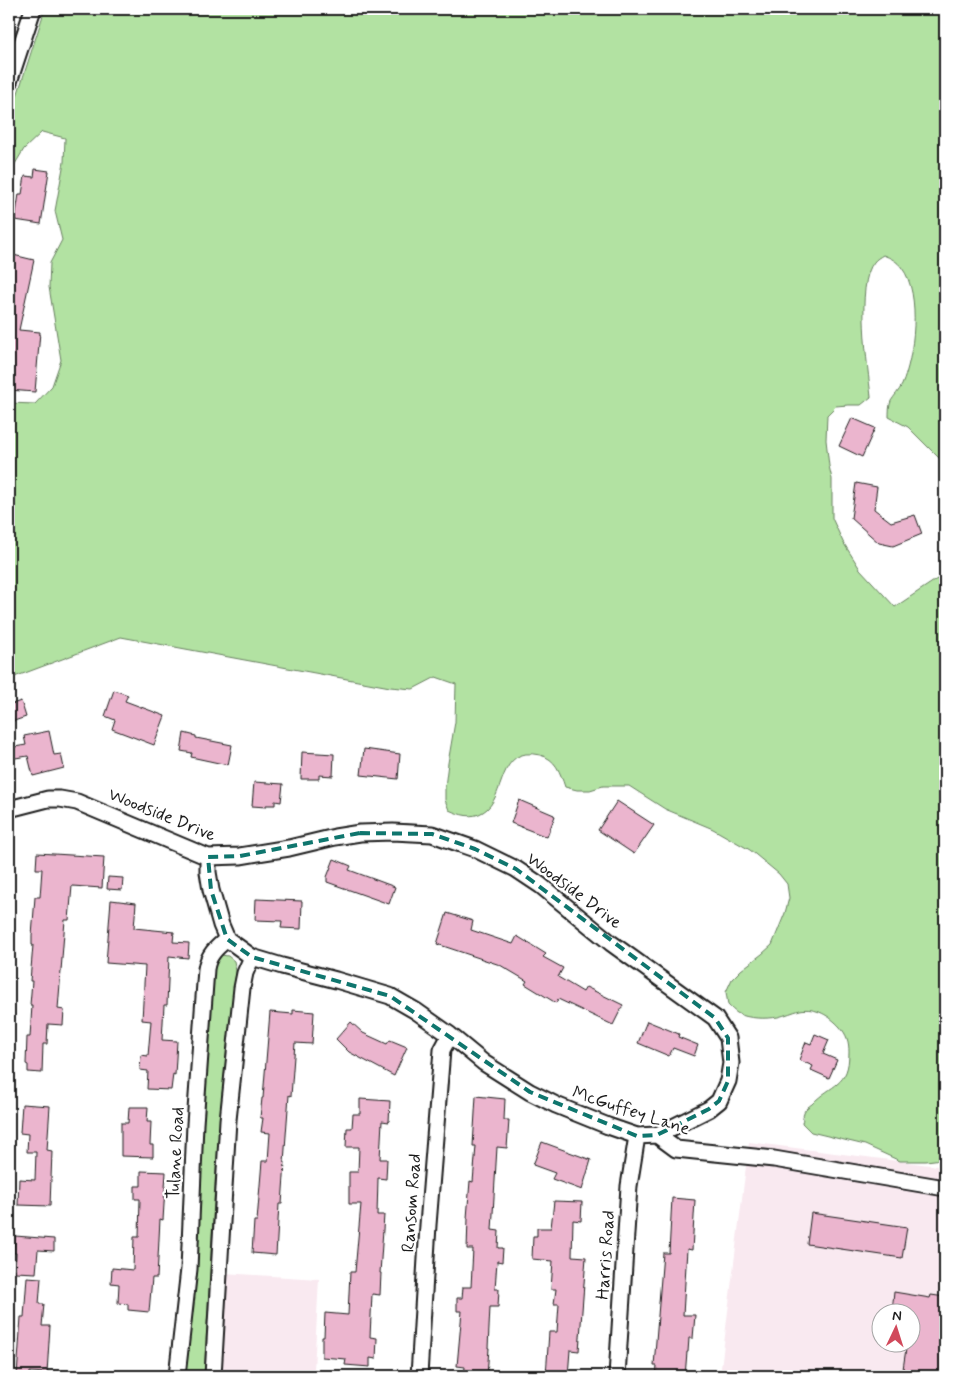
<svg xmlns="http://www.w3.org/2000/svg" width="954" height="1385" viewBox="0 0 954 1385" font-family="Mynerve,sans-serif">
  <rect width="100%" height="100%" fill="#fff"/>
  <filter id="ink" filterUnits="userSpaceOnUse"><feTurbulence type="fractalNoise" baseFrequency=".02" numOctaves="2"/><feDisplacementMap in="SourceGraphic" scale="10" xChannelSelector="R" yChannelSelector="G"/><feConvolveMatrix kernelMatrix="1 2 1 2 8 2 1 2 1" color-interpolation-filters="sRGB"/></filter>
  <g filter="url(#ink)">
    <path fill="#f9e9f0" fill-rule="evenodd" d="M749,1142l196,25v209h-225zM882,1312h30v30h-30z
      M224,1273l95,6 -5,91 97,6h-194z"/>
    <path fill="#b2e2a2" stroke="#677f5f" d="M45,9h900v455l-37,-37 -19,-10c0,-5 0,-11 2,-16 3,-5 8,-10 11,-16 12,-28 20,-91 0,-117 -5,-7 -11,-10 -19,-13 -3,2 -7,4 -9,7 -19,22 -6,106 -3,135l-10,8h-13l-12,1 -9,9 -1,25 3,26 3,13v39l11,24 17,27 35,38 48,-32 2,2v580l-3,2 -16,2h-26l-35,-16 -54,-13 -9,-9c1,-3 1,-8 2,-11 1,-3 5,-6 8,-8 20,-21 37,-17 37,-52 0,-10 -2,-17 -9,-25 -10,-11 -24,-20 -40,-17 -7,2 -14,5 -22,7 -11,2 -31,2 -41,-4 -3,-2 -6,-5 -9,-8l-2,-13 6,-13 9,-9 21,-16 10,-9 13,-32 4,-15 -2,-14 -8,-10 -29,-24 -37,-21 -48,-20 -36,-23h-26l-13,4h-13l-12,-3c-5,-15 -9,-28 -25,-32 -44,-10 -33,43 -57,57 -11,7 -23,3 -34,-2l-4,-10v-13l3,-24 7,-41 1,-38 -20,-7 -23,12 -23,-2 -269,-50 -112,42v-276l26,1 17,-18 9,-26 -12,-73 1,-24 12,-23 -7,-29 9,-49 1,-24 -23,-6 -18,17 -15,25v-53z
      M221,955l7,1 6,5 2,10 -14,124 -7,87 -11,194h-23l32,-414z"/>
    <path fill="#ebb5ce" stroke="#1c1c1c" d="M35,169l14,2 -8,53 -26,-4 4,-26h3l3,-18 9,1z
      M9,254l25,6 -15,70 21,2 -5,60 -26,-2 3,-38h-3z
      M852,418l23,10 -13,29 -23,-11z
      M856,483l21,4 -3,22 17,13 24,-7 7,19 -29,12 -14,-3 -28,-25z
      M114,690l14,5 -3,6 40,15 -11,29 -42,-16 3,-9 -10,-4z
      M21,701l5,16 -12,4 -5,-16z
      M49,731l5,24 7,-1 3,14 -31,8 -5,-20 -19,3v-11l17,-3 -2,-9z
      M184,733l12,3v2l36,7 -4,20 -37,-8 1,-4 -11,-2z
      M364,749l36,5 -2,25 -37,-4z
      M302,752l32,2 -1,22 -14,-1v4h-18z
      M254,782l29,2 -2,18 -6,-1v4h-9v2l-14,-1z
      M519,800l35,15v1h1l-8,21 -36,-14z
      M617,801l37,24 -20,29 -36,-24z
      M37,853l67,4 -2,31 -30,-2 -3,34h-4l-7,89 6,1 -1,15 -15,-1 -1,20h-4l-1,29 -14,-1v-7l-2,-1 1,-27h3l2,-32h-2l2,-24h-2l3,-36h-1v-9l3,-39h5l2,-28h-6z
      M334,859l17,7 -2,4 46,17 -6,17 -62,-22v-5z
      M108,877l15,1 -1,12 -15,-1z
      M256,899l46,2 -1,28 -20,-1 1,-7 -27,-1z
      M111,900l25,3 -2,25 40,4 -1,10 16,1 -1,15 -19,-2 -2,49h-3l-2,35 15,1 -2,34 -2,-1 -2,16 -24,-1 1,-18 -8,-1 1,-15 7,1 3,-35 -9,-1 3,-54 -39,-3z
      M447,913l26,8 -2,9 42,14 4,-8 29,18 -3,3 20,11 -5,9 25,15 3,-5 37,18 -10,20 -55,-26 -2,4 -31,-19 2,-3 -27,-16 -63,-21z
      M293,1010l21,2 -2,32 -17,-1 -4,53 -2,-1 -5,67h1l-3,42h-3l-3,51 -24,-2 2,-32h3l5,-60h6l2,-28 -9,-1 2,-14h-3l2,-20h1l7,-86 23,2z
      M647,1021l32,13 -1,3 20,8 -4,11 -21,-8 -4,8 -31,-13z
      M351,1022l12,11 24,11 3,-4 17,7 -13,29 -45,-24 -13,-13z
      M815,1034l14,6 -6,14 14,6 -8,18 -18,-8 2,-4 -14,-6 7,-18 5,2z
      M476,1096l29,3 -1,21h5l-2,28 -10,-1 -5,83 7,1 -1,17h5l-1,14 -5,-1 -2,28h4l-1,18h-8l-2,41h1l-2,28h-23l1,-9 -8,-1 5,-55h-5v-13h5l1,-11h8l2,-38h-6l1,-31h-1l3,-37 3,1 3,-36h-3z
      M360,1099l30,2 -1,21 -7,-1 -2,38h7l-1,20 -8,-1 -1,37h7l-4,58h1l-1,22 -8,-1 -2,43 7,1 -1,21 -6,-1v9l-25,-2 1,-6 -24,-2v-20h2l1,-24 23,2 2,-43h5l6,-68h-12v-32h9l1,-25h-13l1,-19h5l1,-14h7z
      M22,1104l28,2 -3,44 5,1 -2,55 -32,-1 1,-26 16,1 1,-28h-9l1,-18 -8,-1z
      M129,1107h19l-1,15h4l-1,23h3v12l-32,-1v-33h7z
      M542,1142l49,18 -9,30 -30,-11 3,-6 -22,-8z
      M141,1171l25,1 -3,48 -3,-1 -3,59h-5l-3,34 -21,-2v-6l-10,-1 1,-19 -8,-1 1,-15 21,2 1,-33h5l1,-38h-5v-13h6z
      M672,1198l23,2 -3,50 -5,-1 -4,66h12l-2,23h-4l-1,14h-1l-2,24h-29l1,-10h-3l9,-113h6z
      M554,1201l28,1 -1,19 -8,-1 -1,36 14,1 -7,94 -9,-1 -2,26h-22l3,-44h8l2,-28h-5l2,-15h-5l2,-28 -21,-2 1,-23h4v-8h14z
      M811,1213l96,14 -5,31 -95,-14z
      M15,1236l39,3v12l-16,-1 -2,23 -21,-1 1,-19h-2z
      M27,1277l14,1 -2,26h5l-2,22h8l-3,47 -17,-1 -1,4h-12l4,-59h3z
      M894,1292l36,6 1,-3 14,2v79h-43l5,-34h5v-30h-20z"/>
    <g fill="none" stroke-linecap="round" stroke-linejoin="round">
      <defs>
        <path id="minor" d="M9,82l24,-73
          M9,809l39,-10h12l17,3 131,55 32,-1 49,-8 46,-11 25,-4 33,-1 39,2 43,15 41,20 24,16 71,58 104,75 13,20 3,25 -3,18 -9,20 -10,8 -52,26
          M208,857v15l3,18 10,35 6,14 25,18 30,9 54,14 54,16 26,15 34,24 34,28 46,29 26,13 52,21 29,10 20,-1 19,14 98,10 171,29
          M177,1376l12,-107 6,-145 11,-155c2,-14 10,-21 21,-30
          M213,1376l15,-256 14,-132 3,-15 7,-16
          M419,1376l9,-151 14,-175 8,-15
          M617,1376l12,-190 8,-50"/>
      </defs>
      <use href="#minor" stroke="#1c1c1c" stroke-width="19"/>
      <use href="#minor" stroke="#fff" stroke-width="15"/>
    </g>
  </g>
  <path fill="none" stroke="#0f766e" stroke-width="4" stroke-dasharray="10 6" stroke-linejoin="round" d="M360,833l72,1 43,15 41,20 199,149 13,20v43l-9,20 -10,8 -52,26 -20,1 -107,-44 -140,-96 -138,-39 -25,-18 -16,-49 -3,-33 32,-1z"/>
  <g text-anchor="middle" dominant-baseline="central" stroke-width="4.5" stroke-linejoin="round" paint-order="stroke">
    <g font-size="18" fill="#1c1c1c" stroke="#fff">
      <text transform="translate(162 815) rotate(22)">Woodside Drive</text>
      <text transform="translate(574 891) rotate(37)">Woodside Drive</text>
      <text transform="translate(631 1111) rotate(18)">McGuffey Lane</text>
      <text transform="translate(176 1153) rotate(-87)">Tulane Road</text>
      <text transform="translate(412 1203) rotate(-86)">Ransom Road</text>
      <text transform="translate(606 1255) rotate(-86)">Harris Road</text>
    </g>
  </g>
  <rect width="954" height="1385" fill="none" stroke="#fff" stroke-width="30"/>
  <rect x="15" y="15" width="924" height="1355" fill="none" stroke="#1c1c1c" stroke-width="2" filter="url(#ink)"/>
  <g transform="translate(896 1328) rotate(4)"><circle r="24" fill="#ffffff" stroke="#a4a4a4"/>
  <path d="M0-4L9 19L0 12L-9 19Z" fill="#d1495b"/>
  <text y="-8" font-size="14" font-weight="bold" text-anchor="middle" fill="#1c1c1c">N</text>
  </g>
</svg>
